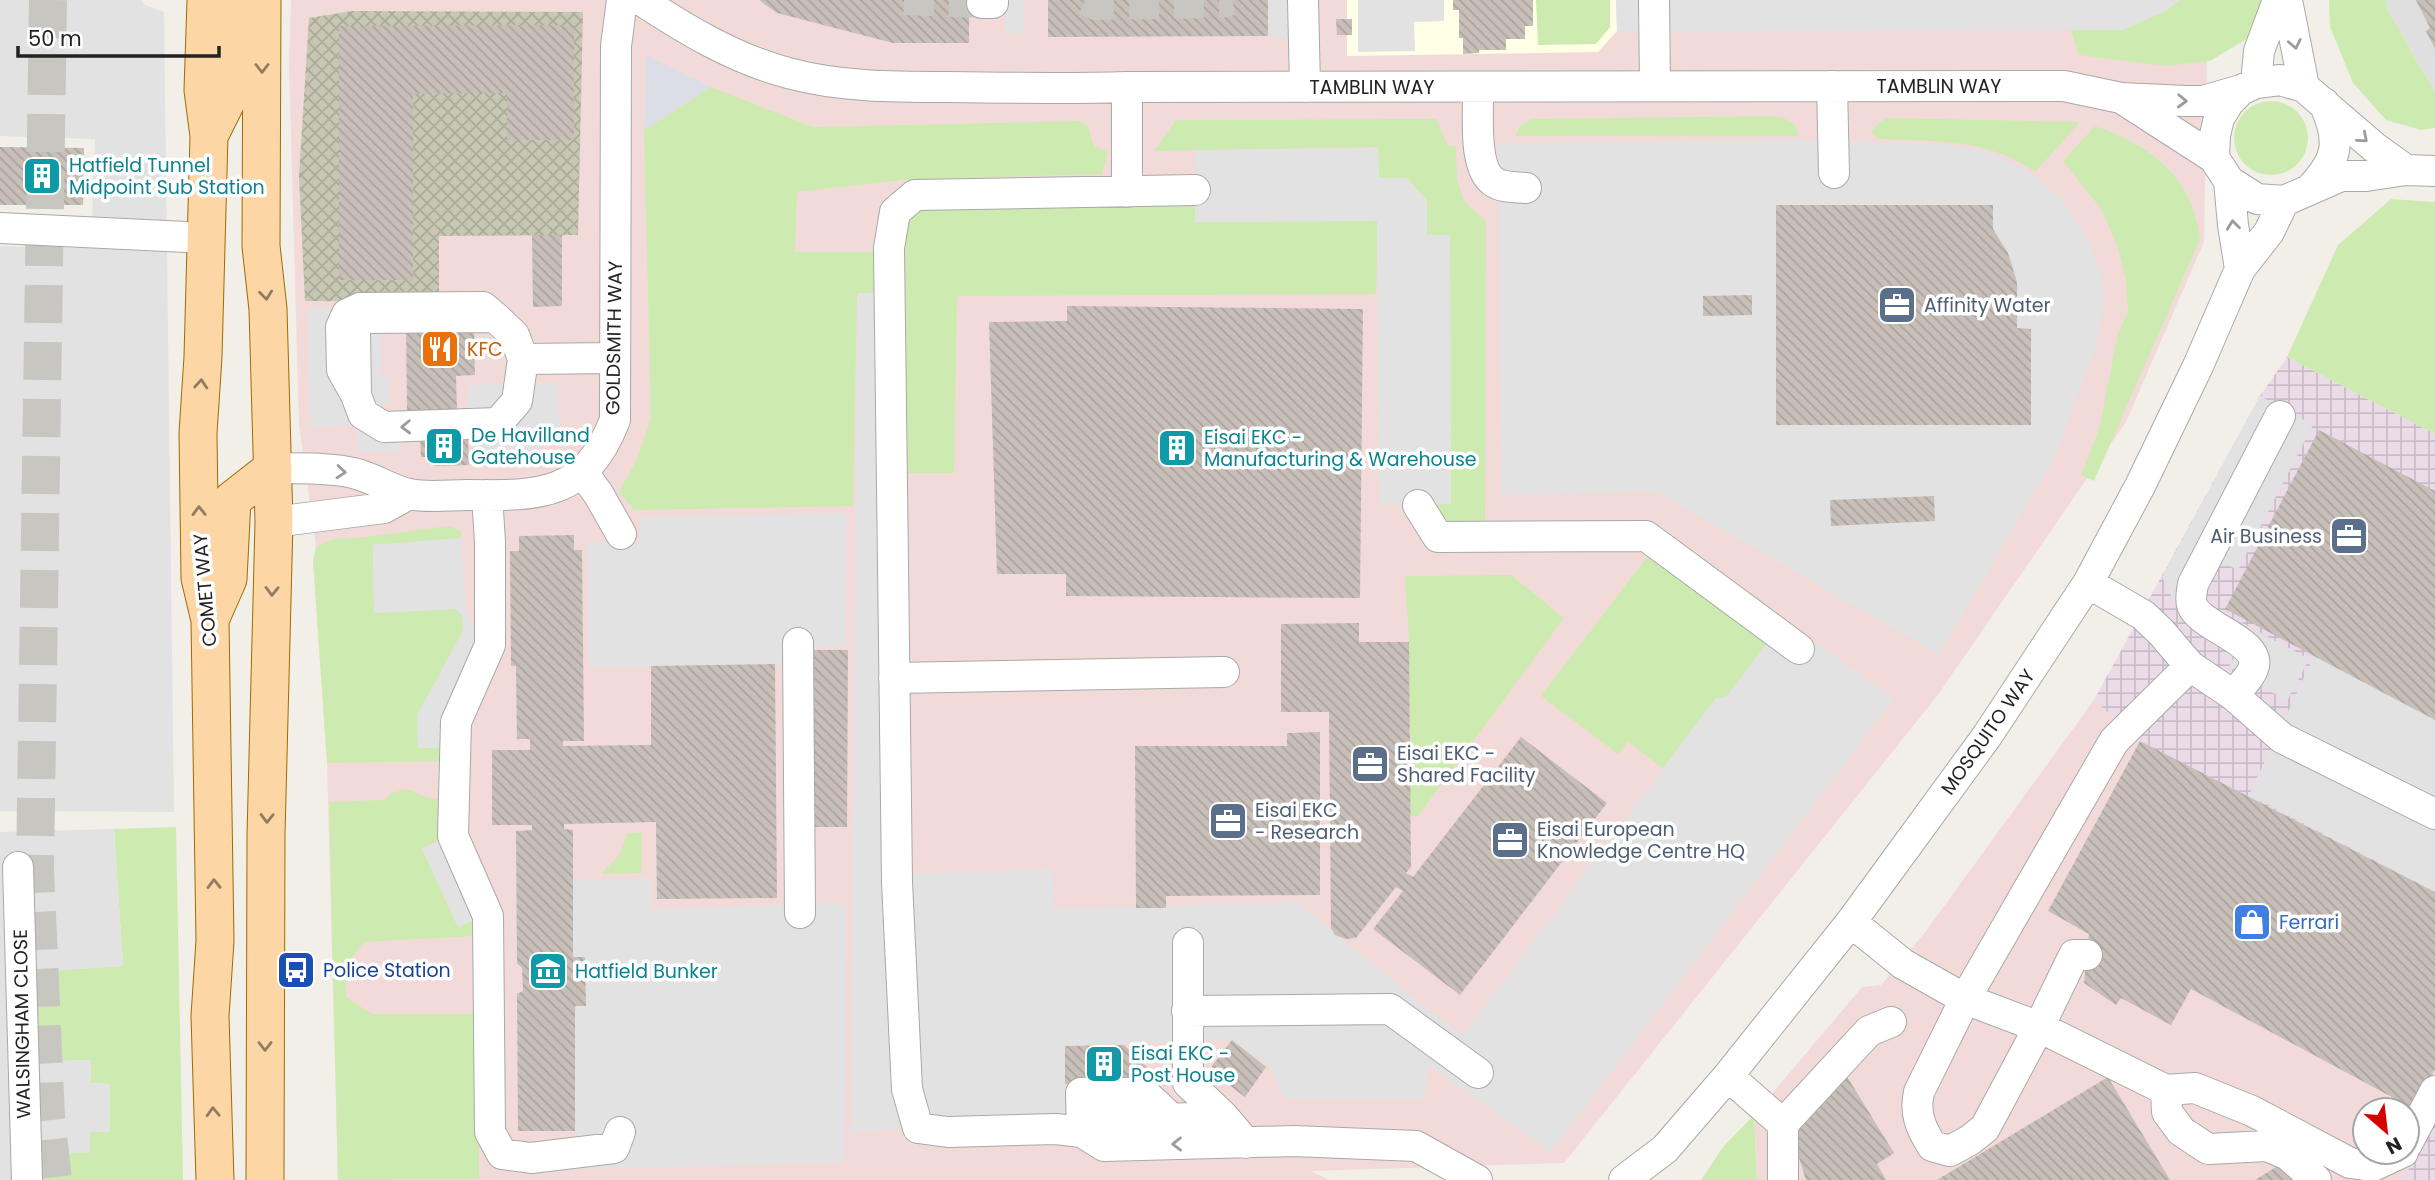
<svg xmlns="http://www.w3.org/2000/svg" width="2435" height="1180" viewBox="0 0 2435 1180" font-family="Poppins,sans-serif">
  <defs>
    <pattern id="industrial-grid" width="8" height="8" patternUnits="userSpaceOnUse" patternTransform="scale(1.75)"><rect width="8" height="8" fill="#ebdbe8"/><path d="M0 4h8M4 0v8" fill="none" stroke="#c9bcc7"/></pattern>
    <pattern id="construction-cross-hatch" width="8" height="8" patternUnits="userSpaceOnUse" patternTransform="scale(1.75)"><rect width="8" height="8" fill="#c7c7b4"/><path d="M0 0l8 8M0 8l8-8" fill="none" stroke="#abab9a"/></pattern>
    <pattern id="building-back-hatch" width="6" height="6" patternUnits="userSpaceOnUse" patternTransform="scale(1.75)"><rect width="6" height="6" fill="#c7bfb8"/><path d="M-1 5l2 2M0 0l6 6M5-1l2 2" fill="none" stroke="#aba49e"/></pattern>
  </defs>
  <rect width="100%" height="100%" fill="#f2efe9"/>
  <path fill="#e0dfdf" d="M2386,0h49v93l-46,-81z"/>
  <path fill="#f2dad9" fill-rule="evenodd" d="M291,0h1917l-4,242 -78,180 -189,274 -373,467 -254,8 20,9h-992l-11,-417 -14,-203 3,-13 -17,-122 -10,-360z
    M2094,700l46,41 295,151v227l-32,61h-646l-3,-65 108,-128 19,-2 45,-54zM2365,1110h42v42h-42z"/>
  <path fill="url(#industrial-grid)" d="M2287,357l148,77v458l-295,-151 -46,-41 166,-304z
    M2435,1119v61h-32z"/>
  <path fill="#ffffe5" d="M1347,0h269l1,31 -19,21 -251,4z"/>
  <path fill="url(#construction-cross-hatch)" d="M352,11l231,1 -5,223 -139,1v66l-134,-1 -6,-125 10,-158z"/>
  <path fill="#cdebb0" d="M1536,0h74v27l-14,17 -58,1z
    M2180,0h85l-15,37 -40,24 -44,5 -87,-11 -8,-25h52l44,-20z
    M2329,0h57l3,12 46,81v35l-14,2 -35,-10 -33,-37 -23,-56z
    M711,87l102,40 267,-6 8,5 6,20 14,6 -6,22 -202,6 -103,12 -2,60h81l2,41h-21l-4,213 -219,4 -15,-18 19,-35 13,-39 -7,-288z
    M2234 138a37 37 0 1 1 74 0a37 37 0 1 1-74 0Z
    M1770,116c14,2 27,3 28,20h-283l6,-11 11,-6z
    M1886,118l194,4 -45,50c-50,-35 -97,-30 -156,-33l-8,-6 3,-6z
    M1436,119l12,27h8l1,34 7,21 22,20 -1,301 -46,1 -8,-18 20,-1 -1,-269 -23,1 -48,-58 -1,-31 -224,4 22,-31z
    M2095,126c57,20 97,50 105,113l-106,242 -13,-6 18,-46 19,-95 10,-23 -2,-30 -8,-33 -16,-38 -39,-49z
    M2391,199l44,3v232l-148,-77 51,-112z
    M1195,204v18l183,-1 -2,73 -419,2 -3,177h-50v-237l2,-14 14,-14z
    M449,526l12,5v7l-88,7 1,68 82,-4 6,5 1,17 -10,17 -11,100v13l-115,2 -14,-203 3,-13 17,-8 23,-1z
    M1647,557l120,86 -40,53 -12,4 -52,68 -35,-26 -10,12 -77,-58z
    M1511,575l53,43 -146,198h-8l-1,-174 -4,-66z
    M405,789c12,3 21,10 34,10v42l-17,7 36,79 19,-8 -2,17 -111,6 -19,24 1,31 26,17h107v165l-141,1 -9,-378 55,-2 8,-7z
    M176,827l7,353h-144l-1,-24 52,-4v-21l20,-47 -19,-1v-23l-56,2 -3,-90 91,-6 -9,-137z
    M628,833h14l-1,40 -40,1 18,-19z
    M1754,1115l3,65h-56l22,-33z"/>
  <path fill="#e2e2e2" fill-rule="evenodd" d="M0,0h141l4,5 19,7 10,800 -174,-1v-565l91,2 4,-109 -95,-3z
    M1005,0h19v33h-19z
    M1269,0h20l1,38h-20z
    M1358,0h86v21l-30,1 1,29 -57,1z
    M1616,0h564l-13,10 -44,20 -395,1h-111z
    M1798,140l142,4 46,6 39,19 35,28 29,43 14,42v26l-8,40 -40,109 -116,198 -282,-163 -155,3 -4,-352zM1776,206l217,23 15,24 9,29v46l14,1 -1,96h-254z
    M1378,148l1,30h28l20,22v35h23l1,269 -72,1 -2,-284 -182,1v-72z
    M857,293h21l5,582 170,-6 1,40 242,-7 166,134 253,-337 12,-3 58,-76 109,79 -343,453 -123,-87 -3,34h-141l-14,-33 -38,-26 -167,6v71l-214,16z
    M330,308v21l50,-1 1,47 9,1v28h-24l34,14 1,33 -43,1 -1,-26 -47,1 -2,-118z
    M558,382l2,55 -21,1v18l-68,3 -3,-74z
    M2260,396l53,29 -75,145 -17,-8 -17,30 8,15 97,52 -22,42 -58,-34 6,-12 -53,-38 -20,-40z
    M847,513l-1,133 -39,1v17l-218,4 -2,-126 53,-1 -1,-24z
    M461,538l5,72 13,31 -37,107h-24l-1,-33 46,-84 -1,-16 -7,-6 -81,4 -1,-68z
    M2314,656l121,64v172l-186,-97z
    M114,829l9,137 -90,6 2,90 56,-2v23l19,1v48h-20v20l-52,4 1,24h-39v-348z
    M439,841l38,78 -19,8 -36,-78z
    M651,878l1,31 194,-6 -2,260 -268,6 -1,-163h11l-1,-48 -12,-1v-77z"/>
  <path fill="#dddde8" d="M646,55l65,32 -67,43 1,-20z"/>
  <path fill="url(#building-back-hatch)" d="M759,0h223v13l-13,1v29h-76l-116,-30z
    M1048,0h220v36l-220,1z
    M1453,0h80v26h-8v13h-19v11h-27v3l-16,1v-16h-4v-28h-6z
    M2416,0h19v49l-9,-18 4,-3z
    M1336,19h16v16h-15z
    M574,25v115h-67v-47l-94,1v186h-74v-254z
    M0,147l84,1 -1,57h-83z
    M1776,205h217v24l15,24 9,29v46l14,1v96h-255z
    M532,235h30v71l-29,1z
    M1752,295v20l-49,1v-20z
    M1067,306l296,3 -3,289 -294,-2v-22h-69l-8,-252 78,-1z
    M474,322l1,53 -19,1 1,34 -50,1 -1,-88z
    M2319,430l116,61v229l-210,-111z
    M468,433l1,32 -34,1 -1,-9h-13l-1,-23z
    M1934,496l1,25 -104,5 -1,-26z
    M574,535v15h8l2,191h-21v5l88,-1v-79l124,-2 2,234 -120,1 -1,-77 -92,2v5l9,1v127h12l1,49h-11v125h-57l-1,-137 6,-3 -1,-23 -5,-5 -1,-132 16,-1v-5h-40v-75h38v-11h-13l-1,-73h-5l-1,-115h9v-15z
    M1359,623v19h50l2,225 -5,6 7,4 108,-140 86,66 -147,192 -87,-66 30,-38 -7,-4 -40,51 -10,1 -11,-4 -4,-7 -2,-216h-48v-88z
    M812,650h36l-1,177h-36z
    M1320,732v163l-154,1v12h-30l-1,-162h152v-13z
    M2140,741l295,151v177l-21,40 -223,-120 -20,36 -50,-27 -5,7 -32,-22 5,-49 -41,-23z
    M1232,1040l34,27 -21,30 -36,-27z
    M1124,1045l39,37 -98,2v-38z
    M1843,1070l51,83 -17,11 9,16h-80l-15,-48z
    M2108,1077l62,103h-233z
    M2284,1162l11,18h-40z"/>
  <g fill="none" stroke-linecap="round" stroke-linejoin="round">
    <path stroke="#c8c6c1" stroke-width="30" stroke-dasharray="30 15" stroke-linecap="butt" d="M904,0l78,3
      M1085,0l11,5 125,-2 11,-3"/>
    <path stroke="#c8c6c1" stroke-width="38" stroke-dasharray="38 19" stroke-linecap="butt" d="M48,0l-13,869 11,249 7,62"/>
    <defs>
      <path id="minor" d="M641,0c45,30 94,59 147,73 52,14 105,14 158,14 61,1 121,2 181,0l937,-1 57,12 65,3h17l38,-11
        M1303,0l2,87
        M1654,0l1,85
        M2287,0l17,87
        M982,3h11v-3
        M2256,83l3,-32 19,-51
        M1832,86l2,87
        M1478,87c1,24 -6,81 16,95 9,6 21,5 32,6
        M2121,98l93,60
        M2406,170l-32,-23 -70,-60 -24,-7 -24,3 -15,7 -12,12 -10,16 -4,17 -1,23 15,23 28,18 27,2 57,-25h25l40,-6 29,1
        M2229,181l4,44 7,44
        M2310,189c29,-30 31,-48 14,-86
        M1195,190l-280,5 -20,17 -6,36 8,634 10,207 11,39 30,4 108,-3 26,3 22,14 190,-5 122,5 61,34
        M1127,192v-105
        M0,228l207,10
        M523,359l92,-1
        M356,395l-1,-67 2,-8 9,-2 129,-1 19,18 9,24 -6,42 -19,22 -114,4 -21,-13 -7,-19 -14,-25 -1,-43 6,-13 13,-6 123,-1 12,10
        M273,468c26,1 55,-1 80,5 19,4 37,17 56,21 18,4 40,1 59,1 73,1 117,1 147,-75l1,-374 6,-46
        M582,471l17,24 22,39
        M487,495l3,47v103l-34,77 -3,114 35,80 2,216 12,22 29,4 83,-10 6,-16
        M1418,505l20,32 208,-1 153,113
        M274,522l110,-14 25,-14
        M2088,583l55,32 18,17 29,34 43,29 49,43 153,76
        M798,643l2,270
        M894,678l330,-6
        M2233,695c6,-7 17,-17 20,-26 11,-28 -53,-41 -61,-64 -2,-6 0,-14 1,-21l87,-168
        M18,867l9,313
        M1851,922l52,42 62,35 74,28 127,63 29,-2 57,23 98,52 23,3 30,-14
        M1188,943v140l35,33 23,27
        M2087,955h-13l-35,72 -54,101 -15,12 -20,11 -18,-5c-11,-18 -18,-32 -13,-54l46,-93 149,-258 76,-75
        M1187,1011l203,-2 88,64
        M1728,1076l55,48
        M2166,1090l1,22 14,19 27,18 59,-3 21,9 28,25
        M1082,1132l-1,-39h63l28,26 51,-3
        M1082,1132l15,-11 75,-2
        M2407,1144l28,-53
        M1624,1180l41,-31 63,-73 123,-154 136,-186 101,-153 52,-97 58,-120 42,-97 29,-37 15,-31
        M1783,1180v-56l86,-93 22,-9"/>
      <path id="major" d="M206,0l-3,90 6,46 -6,221 -5,76 2,145 10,42 5,321 -5,75 5,164
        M262,0l-1,246 7,63 6,213 -8,313 -1,345
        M209,136l23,-46 4,-90
        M210,620l18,-41 4,-79 41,-32"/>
    </defs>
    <use href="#minor" stroke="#a9a9a9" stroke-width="32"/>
    <use href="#major" stroke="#a06b00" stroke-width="39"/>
    <use href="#minor" stroke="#fff" stroke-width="30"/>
    <use href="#major" stroke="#fcd6a4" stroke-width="37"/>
  </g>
  <defs><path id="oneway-chevron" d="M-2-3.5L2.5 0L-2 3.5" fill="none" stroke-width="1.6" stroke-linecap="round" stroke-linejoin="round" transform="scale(1.75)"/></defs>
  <g stroke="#9c9c9c">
    <use href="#oneway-chevron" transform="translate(2295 44) rotate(79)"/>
    <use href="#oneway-chevron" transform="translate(2182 101) rotate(2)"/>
    <use href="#oneway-chevron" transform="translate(2363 138) rotate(41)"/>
    <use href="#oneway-chevron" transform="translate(2233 225) rotate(-97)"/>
    <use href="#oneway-chevron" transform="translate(406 427) rotate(178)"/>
    <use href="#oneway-chevron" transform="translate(341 472) rotate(5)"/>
    <use href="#oneway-chevron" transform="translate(1177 1144) rotate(179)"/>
  </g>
  <g stroke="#8f7c63">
    <use href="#oneway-chevron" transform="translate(262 68) rotate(90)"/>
    <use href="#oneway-chevron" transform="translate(266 295) rotate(84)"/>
    <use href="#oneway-chevron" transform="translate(201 384) rotate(-86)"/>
    <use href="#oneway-chevron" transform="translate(199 511) rotate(-91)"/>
    <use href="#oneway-chevron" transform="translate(272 591) rotate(91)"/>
    <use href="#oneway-chevron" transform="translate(267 818) rotate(91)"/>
    <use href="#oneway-chevron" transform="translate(214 884) rotate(-91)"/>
    <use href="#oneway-chevron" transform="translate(265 1046) rotate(90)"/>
    <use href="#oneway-chevron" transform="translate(213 1112) rotate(-92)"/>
  </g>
  <defs>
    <symbol id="building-square" viewBox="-11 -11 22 22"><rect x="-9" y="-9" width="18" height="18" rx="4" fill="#0f9aa8" stroke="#fff"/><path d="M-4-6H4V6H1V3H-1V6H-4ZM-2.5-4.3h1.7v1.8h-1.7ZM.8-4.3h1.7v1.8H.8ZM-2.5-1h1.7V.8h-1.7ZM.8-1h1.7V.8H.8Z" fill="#fff"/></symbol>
    <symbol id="office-square" viewBox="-11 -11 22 22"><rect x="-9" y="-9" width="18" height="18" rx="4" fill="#5c6f8a" stroke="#fff"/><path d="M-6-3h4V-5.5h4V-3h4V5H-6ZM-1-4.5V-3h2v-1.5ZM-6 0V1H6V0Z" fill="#fff"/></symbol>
    <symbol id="restaurant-square" viewBox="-11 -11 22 22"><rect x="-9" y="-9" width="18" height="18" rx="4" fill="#e8710a" stroke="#fff"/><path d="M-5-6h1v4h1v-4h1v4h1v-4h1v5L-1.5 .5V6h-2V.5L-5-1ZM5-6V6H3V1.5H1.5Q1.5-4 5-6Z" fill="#fff"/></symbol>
    <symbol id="shop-square" viewBox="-11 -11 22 22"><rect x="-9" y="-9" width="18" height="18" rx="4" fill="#3f7fe0" stroke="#fff"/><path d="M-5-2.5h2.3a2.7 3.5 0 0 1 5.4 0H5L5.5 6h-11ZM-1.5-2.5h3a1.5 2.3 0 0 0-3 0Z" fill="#fff"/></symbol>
    <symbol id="bus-square" viewBox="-11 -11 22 22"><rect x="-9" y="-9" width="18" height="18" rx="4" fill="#1a4fb4" stroke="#fff"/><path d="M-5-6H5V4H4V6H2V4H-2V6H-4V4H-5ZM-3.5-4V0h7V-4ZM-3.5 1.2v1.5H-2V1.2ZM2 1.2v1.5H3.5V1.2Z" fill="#fff"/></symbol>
    <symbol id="museum-square" viewBox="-11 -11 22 22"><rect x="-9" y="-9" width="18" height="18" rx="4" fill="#0f9aa8" stroke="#fff"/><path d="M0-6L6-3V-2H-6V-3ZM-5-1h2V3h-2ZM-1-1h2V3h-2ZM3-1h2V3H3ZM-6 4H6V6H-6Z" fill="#fff"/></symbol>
  </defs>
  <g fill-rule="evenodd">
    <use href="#building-square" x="20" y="154" width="44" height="44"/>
    <use href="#office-square" x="1875" y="283" width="44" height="44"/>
    <use href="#restaurant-square" x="418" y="327" width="44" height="44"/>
    <use href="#building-square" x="422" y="424" width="44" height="44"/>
    <use href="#building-square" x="1155" y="426" width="44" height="44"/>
    <use href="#office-square" x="2327" y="514" width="44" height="44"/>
    <use href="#office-square" x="1348" y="742" width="44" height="44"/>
    <use href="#office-square" x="1206" y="799" width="44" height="44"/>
    <use href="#office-square" x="1488" y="818" width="44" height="44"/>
    <use href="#shop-square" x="2230" y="900" width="44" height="44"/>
    <use href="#bus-square" x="274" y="948" width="44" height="44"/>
    <use href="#museum-square" x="526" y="949" width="44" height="44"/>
    <use href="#building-square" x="1082" y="1042" width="44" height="44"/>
  </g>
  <g text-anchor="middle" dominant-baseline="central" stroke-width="7" stroke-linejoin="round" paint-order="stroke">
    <g font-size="19" fill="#222" stroke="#fff">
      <text x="1939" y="86">TAMBLIN WAY</text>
      <text x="1372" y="87">TAMBLIN WAY</text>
      <text transform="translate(614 338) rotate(-89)">GOLDSMITH WAY</text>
      <text transform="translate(205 590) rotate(-95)">COMET WAY</text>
      <text transform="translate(1988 732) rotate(-55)">MOSQUITO WAY</text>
      <text transform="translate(22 1024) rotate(-91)">WALSINGHAM CLOSE</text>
    </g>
    <g font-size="19" fill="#0d838f" stroke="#fff" text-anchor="start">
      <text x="69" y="165">Hatfield Tunnel<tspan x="69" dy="22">Midpoint Sub Station</tspan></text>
      <text x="471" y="435">De Havilland<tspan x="471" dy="22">Gatehouse</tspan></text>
      <text x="1204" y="437">Eisai EKC -<tspan x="1204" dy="22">Manufacturing &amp; Warehouse</tspan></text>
      <text x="575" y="971">Hatfield Bunker</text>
      <text x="1131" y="1053">Eisai EKC -<tspan x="1131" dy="22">Post House</tspan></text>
    </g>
    <g font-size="19" fill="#4e5e75" stroke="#fff" text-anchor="start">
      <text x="1924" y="305">Affinity Water</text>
      <text x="2322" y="536" text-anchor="end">Air Business</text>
      <text x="1397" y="753">Eisai EKC -<tspan x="1397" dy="22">Shared Facility</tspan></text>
      <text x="1255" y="810">Eisai EKC<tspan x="1255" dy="22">- Research</tspan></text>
      <text x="1537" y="829">Eisai European<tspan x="1537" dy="22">Knowledge Centre HQ</tspan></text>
    </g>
    <g font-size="19" fill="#c56008" stroke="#fff" text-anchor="start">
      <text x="467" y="349">KFC</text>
    </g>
    <g font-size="19" fill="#366cbe" stroke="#fff" text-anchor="start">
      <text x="2279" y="922">Ferrari</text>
    </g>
    <g font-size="19" fill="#164399" stroke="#fff" text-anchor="start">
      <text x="323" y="970">Police Station</text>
    </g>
  </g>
  <g transform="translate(2386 1131) rotate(152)"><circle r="33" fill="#ffffff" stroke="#a7a7a7" stroke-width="2"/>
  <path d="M0-5L12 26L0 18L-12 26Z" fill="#d40000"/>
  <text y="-10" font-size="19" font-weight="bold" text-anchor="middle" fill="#222222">N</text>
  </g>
  <path d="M18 46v10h201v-10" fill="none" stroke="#222222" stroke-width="3.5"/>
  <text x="28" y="46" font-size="21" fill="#222222" stroke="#ffffff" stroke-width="5" paint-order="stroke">50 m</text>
</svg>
